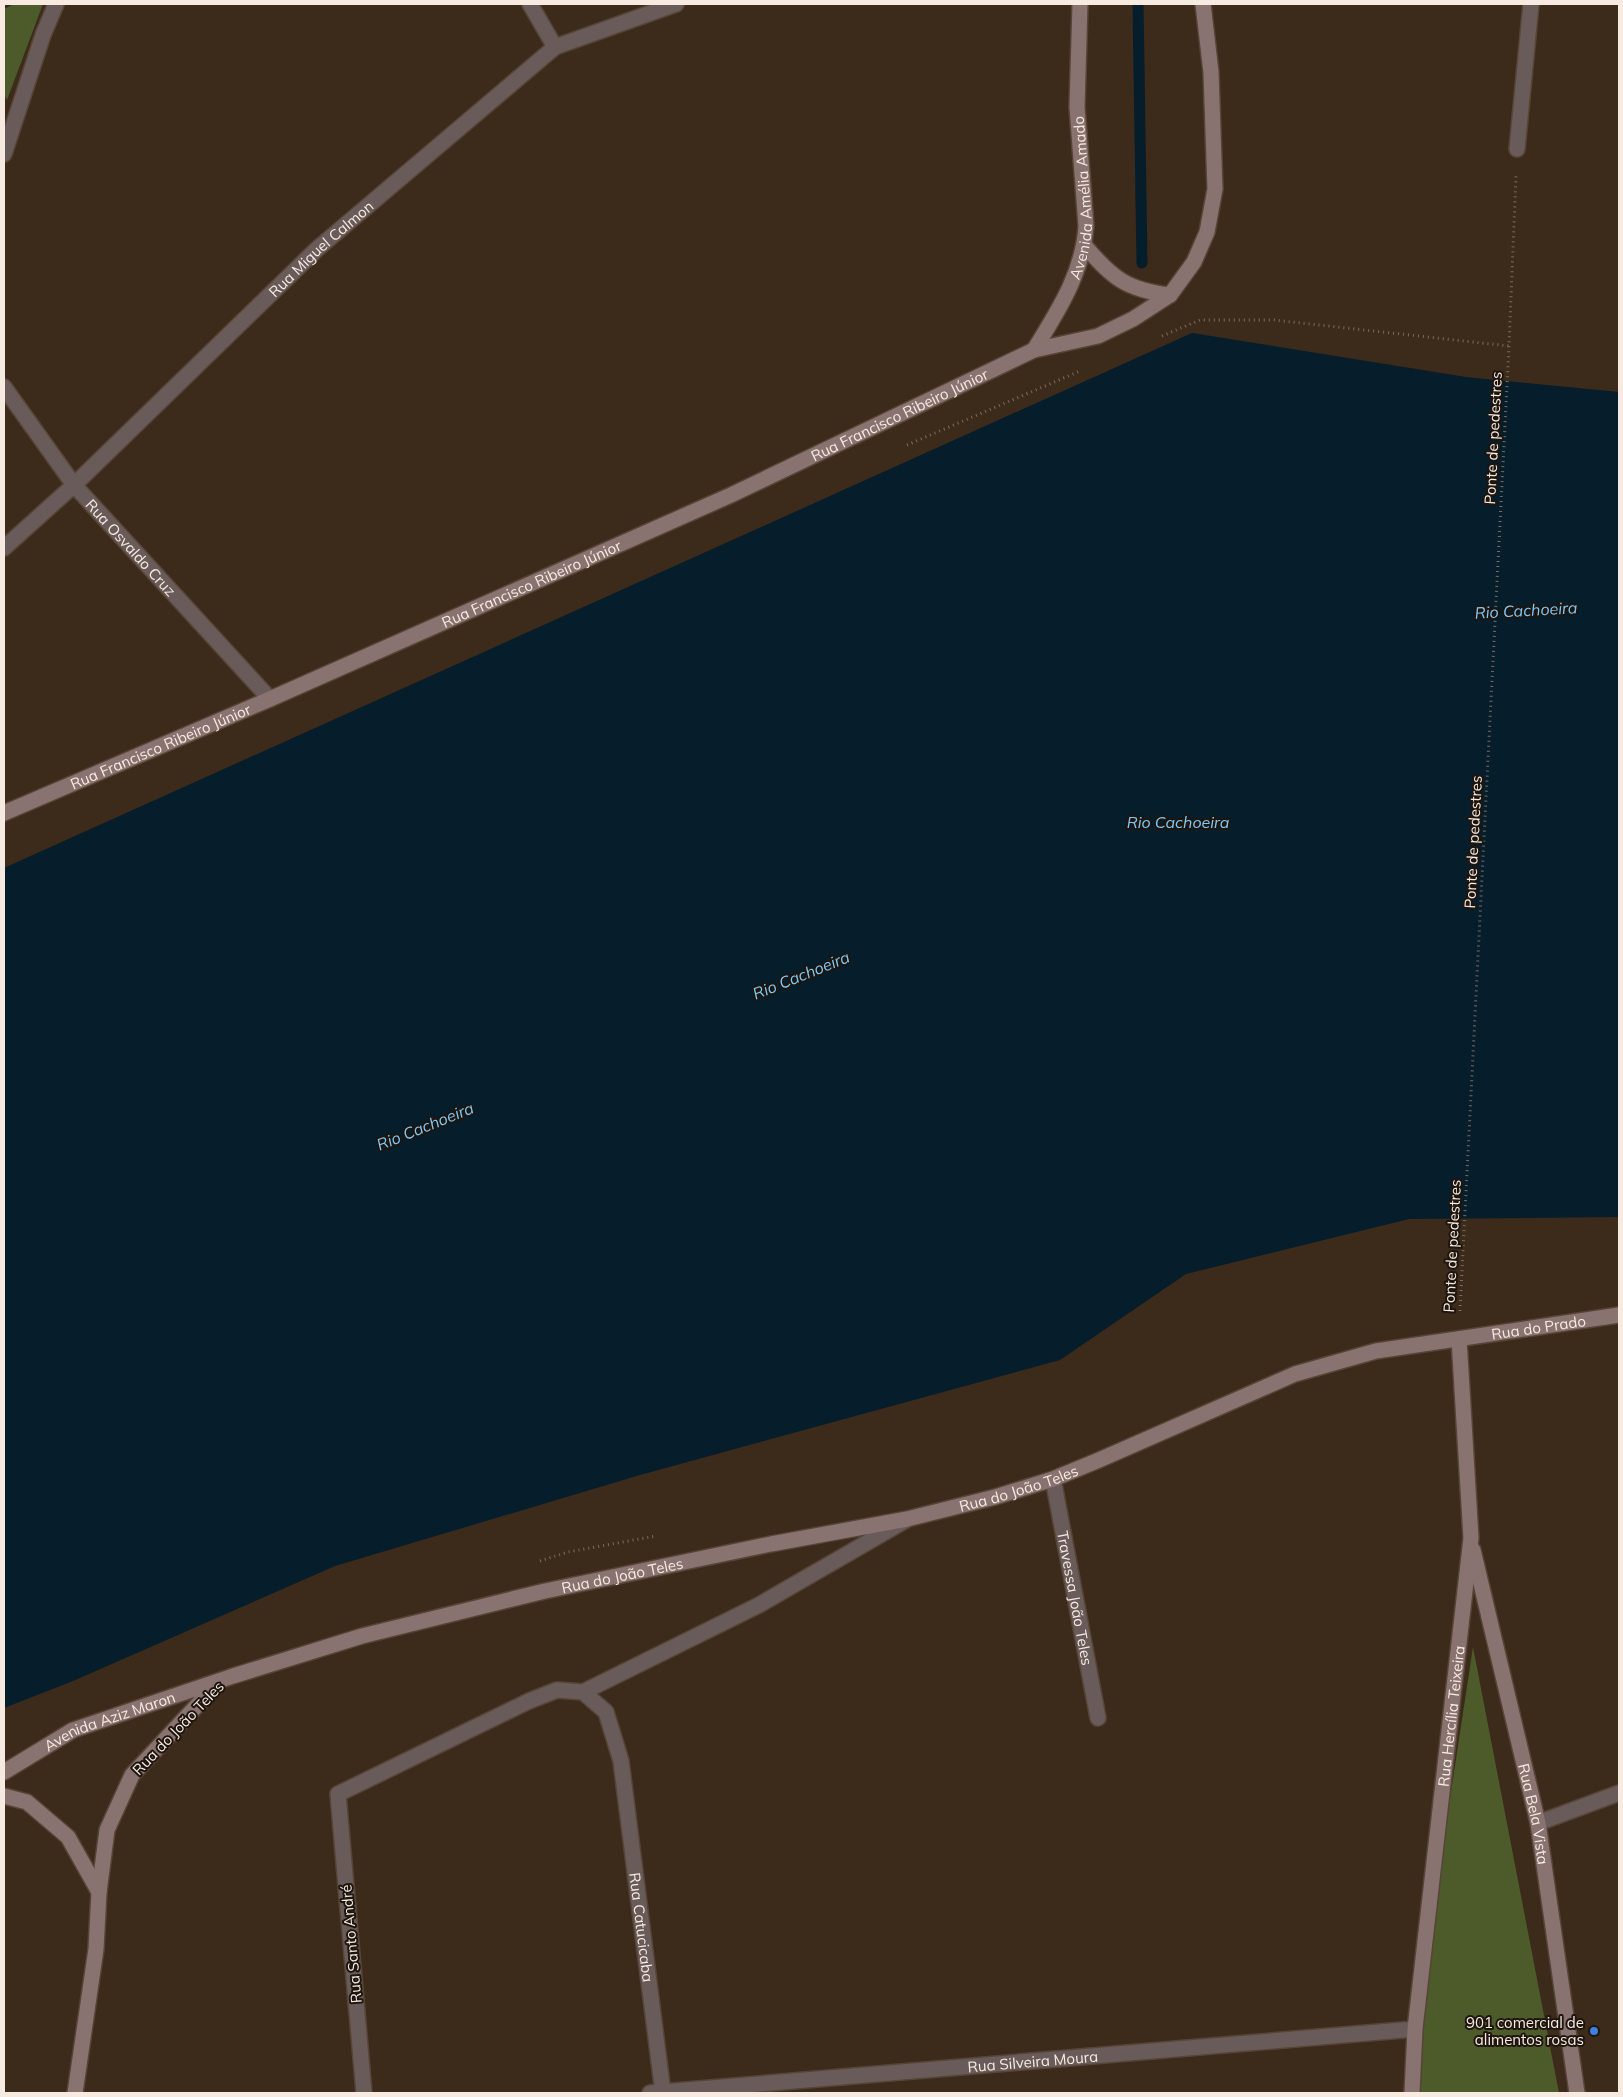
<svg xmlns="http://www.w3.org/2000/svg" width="1623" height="2097" viewBox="0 0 1623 2097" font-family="Mulish,sans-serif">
  <rect width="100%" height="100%" fill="#3c2a1a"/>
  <path fill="#4d5b2a" d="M14,4h29l-36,96 -3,-6v-85z
    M1473,1647l86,446h-142l-2,-64z"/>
  <path fill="#061d2b" d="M1192,333l274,44 153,15v825l-210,2 -223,55 -126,86 -420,115 -305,91 -262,115 -69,27v-840z"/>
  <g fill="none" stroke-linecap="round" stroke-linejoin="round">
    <path stroke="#061d2b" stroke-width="11" d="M1138,4l4,259"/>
    <defs>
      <g id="street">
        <path d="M530,4l25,43"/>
        <path d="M1517,149l14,-145"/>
        <path d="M4,154l39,-119 13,-31"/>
        <path id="s1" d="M4,387l70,98 196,214"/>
        <path id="s2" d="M4,548l70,-63 243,-236 238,-202 121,-43"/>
        <path id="s3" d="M1053,1479l45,239"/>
        <path d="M583,1692l176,-87 147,-85"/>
        <path d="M1538,1823l81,-30"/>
        <path id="s4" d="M364,2093l-26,-299 191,-93 28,-11 26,2 23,20 15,49 42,332"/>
        <path id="s5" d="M650,2093l765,-64"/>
      </g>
      <g id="secondary">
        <path d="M1085,246c27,32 42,44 85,49"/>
        <path id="s6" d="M1034,350c24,-39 49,-77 52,-124l-9,-119 3,-103"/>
        <path id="s7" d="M4,813l266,-114 461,-204 303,-145 64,-14 35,-17 37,-24 24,-33 13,-30 8,-43 -4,-117 -8,-68"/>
        <path id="s8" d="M1473,1550l65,273 39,270"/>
        <path id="s9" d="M4,1772l69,-42 160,-54 129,-40 183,-45 226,-47 136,-25 88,-22 58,-18 46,-19 196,-86 81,-23 243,-36"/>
        <path d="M4,1796l23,6 41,35 31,55"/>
        <path d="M75,2093l21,-144 3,-57 8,-62 25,-55 85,-91"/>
        <path id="s10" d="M1412,2093l3,-64 56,-491 -12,-199"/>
      </g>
    </defs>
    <use href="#street" stroke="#564536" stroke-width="18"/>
    <use href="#secondary" stroke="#564536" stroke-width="18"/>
    <path stroke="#7c6c5e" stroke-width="3" stroke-dasharray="1 4" stroke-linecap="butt" d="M1162,336l38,-16h74l235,26
      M907,445l173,-74
      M1460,1311l49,-965 7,-170
      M540,1561l28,-9 88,-16"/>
    <use href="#street" stroke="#685b5a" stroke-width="15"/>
    <use href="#secondary" stroke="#887371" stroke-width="15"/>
  </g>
  <circle fill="#3f7fe0" stroke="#1d150e" stroke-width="2" cx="1594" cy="2031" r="5"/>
  <g text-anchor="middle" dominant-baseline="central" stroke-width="4" stroke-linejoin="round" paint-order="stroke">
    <g font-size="15" fill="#f7ebe1" stroke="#1d150e">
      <text stroke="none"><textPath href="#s6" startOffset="164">Avenida Amélia Amado</textPath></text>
      <text stroke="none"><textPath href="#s2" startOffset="436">Rua Miguel Calmon</textPath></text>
      <text stroke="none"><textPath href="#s7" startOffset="980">Rua Francisco Ribeiro Júnior</textPath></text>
      <text transform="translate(1493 438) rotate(-87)">Ponte de pedestres</text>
      <text stroke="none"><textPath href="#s1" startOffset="205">Rua Osvaldo Cruz</textPath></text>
      <text stroke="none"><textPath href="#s7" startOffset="575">Rua Francisco Ribeiro Júnior</textPath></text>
      <text stroke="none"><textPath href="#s7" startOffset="170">Rua Francisco Ribeiro Júnior</textPath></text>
      <text transform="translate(1473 842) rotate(-87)">Ponte de pedestres</text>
      <text transform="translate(1452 1246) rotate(-87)">Ponte de pedestres</text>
      <text stroke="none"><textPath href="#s9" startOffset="1606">Rua do Prado</textPath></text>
      <text stroke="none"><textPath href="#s9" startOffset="1058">Rua do João Teles</textPath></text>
      <text stroke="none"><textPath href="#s9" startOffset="652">Rua do João Teles</textPath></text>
      <text stroke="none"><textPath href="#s3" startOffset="121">Travessa João Teles</textPath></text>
      <text stroke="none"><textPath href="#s10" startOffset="379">Rua Hercília Teixeira</textPath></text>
      <text stroke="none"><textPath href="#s9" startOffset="118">Avenida Aziz Maron</textPath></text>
      <text transform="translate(178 1728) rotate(-46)">Rua do João Teles</text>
      <text stroke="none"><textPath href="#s8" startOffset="271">Rua Bela Vista</textPath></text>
      <text stroke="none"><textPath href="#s4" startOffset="818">Rua Catucicaba</textPath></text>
      <text transform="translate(351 1944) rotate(-95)">Rua Santo André</text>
      <text stroke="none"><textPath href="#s5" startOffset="384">Rua Silveira Moura</textPath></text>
    </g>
    <g font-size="15" fill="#f7ebe1" stroke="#1d150e" text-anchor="end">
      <text x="1584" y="2022">901 comercial de<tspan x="1584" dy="17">alimentos rosas</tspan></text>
    </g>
    <g font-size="16" font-style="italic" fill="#7ccafb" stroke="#1d150e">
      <text transform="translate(1526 610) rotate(-3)">Rio Cachoeira</text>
      <text x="1178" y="822">Rio Cachoeira</text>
      <text transform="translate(801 975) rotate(-22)">Rio Cachoeira</text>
      <text transform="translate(425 1126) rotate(-22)">Rio Cachoeira</text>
    </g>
  </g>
  <rect width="1623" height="2097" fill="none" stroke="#f7ebe1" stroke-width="10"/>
</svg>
